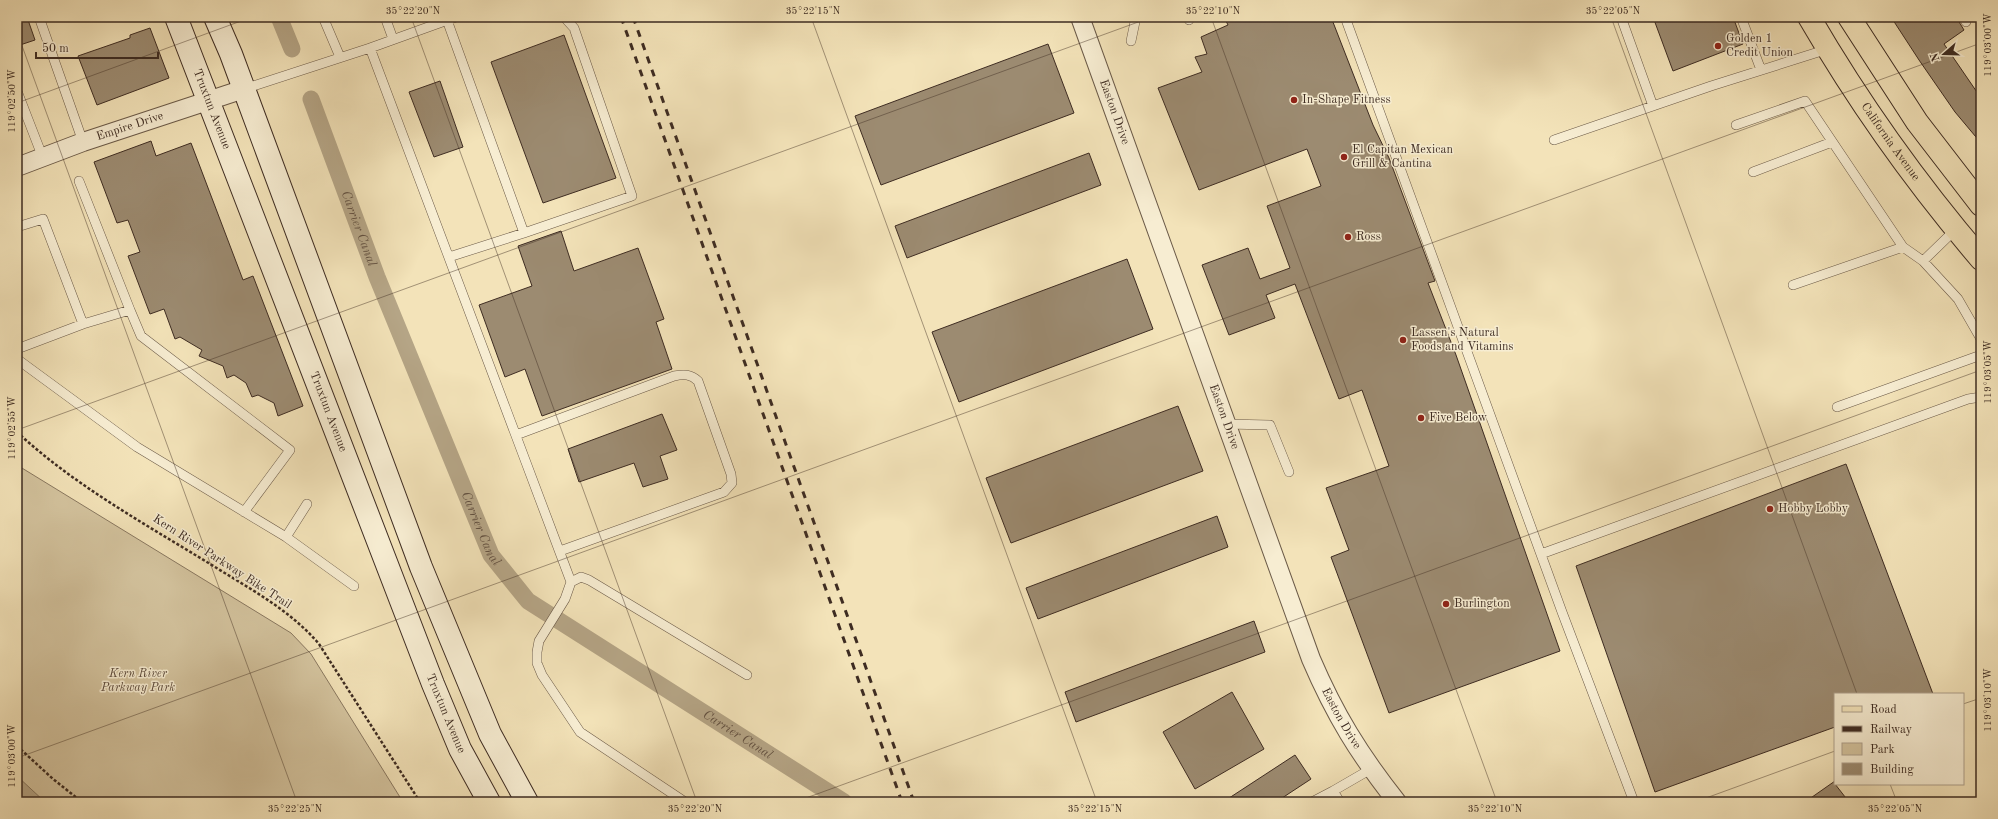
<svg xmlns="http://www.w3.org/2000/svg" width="1998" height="819" viewBox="0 0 1998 819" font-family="'Old Standard TT',serif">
  <rect width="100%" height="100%" fill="#f3e3b9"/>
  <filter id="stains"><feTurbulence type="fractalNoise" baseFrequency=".005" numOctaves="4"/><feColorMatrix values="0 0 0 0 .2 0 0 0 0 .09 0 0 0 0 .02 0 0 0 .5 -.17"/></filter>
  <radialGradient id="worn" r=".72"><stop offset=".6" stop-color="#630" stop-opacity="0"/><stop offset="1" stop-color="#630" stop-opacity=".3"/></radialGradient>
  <path fill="#d4c49f" stroke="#897860" d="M17,465l274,168 20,21 92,148h-386z"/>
  <path fill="#b5a586" stroke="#85755e" d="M17,776l28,26h-28z"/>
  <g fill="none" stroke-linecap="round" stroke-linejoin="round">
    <g stroke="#b5a586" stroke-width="17">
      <path d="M279,17l13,32"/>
      <path id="s1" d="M311,99l66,178 114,278 37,46 316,201"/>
    </g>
  </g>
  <path fill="#9c8b71" stroke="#3e2c22" d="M17,17h10l8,23 -18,6z
    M1224,17h107l42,108 16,33 46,123 -7,2 28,72 104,296 -171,62 -58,-156 18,-7 -23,-62 63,-22 -27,-76 -23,9 -44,-115 -29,11 9,23 -46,17 -27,-70 46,-17 12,31 30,-11 -23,-62 54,-20 -14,-37 -108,41 -41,-102 44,-16 -7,-15 12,-3 -6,-17 27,-12z
    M1653,17h80l10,27 -70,27z
    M1891,17h65l8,13 -20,14 37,54v45l-26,-31 -36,-52z
    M150,28l19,50 -72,27 -19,-49 52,-18v-3z
    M564,35l52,143 -73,25 -52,-141z
    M1048,44l26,69 -193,72 -26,-69z
    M440,81l23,66 -29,10 -25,-65z
    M151,141l5,15 35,-13 52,137 10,-4 50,130 -25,10 -4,-13 -16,-8 -6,2 -6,-14 -12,-8 -7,3 -4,-12 -24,-10 3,-6 -22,-13 -5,2 -11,-30 -14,5 -22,-58 12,-4 -12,-32 -11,3 -23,-61z
    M1089,153l12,32 -194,73 -12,-32z
    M561,231l13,40 64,-23 26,71 -8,3 16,47 -130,47 -17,-47 -20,8 -26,-72 53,-19 -14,-40z
    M1127,259l26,70 -194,73 -27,-70z
    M1178,406l25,65 -192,72 -25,-65z
    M662,414l15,36 -17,6 8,23 -25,8 -9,-24 -55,19 -11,-33z
    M1846,464l87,230h-98v33l-180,65 -79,-226z
    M1217,516l11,31 -190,72 -12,-31z
    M1254,621l11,31 -189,70 -11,-30z
    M1232,692l32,57 -69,40 -32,-57z
    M1295,755l16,24 -35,23h-53z
    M1835,781v3l14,18h-44z"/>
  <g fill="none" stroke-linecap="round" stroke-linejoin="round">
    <defs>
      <path id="lane" d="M39,17l44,125
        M323,17l17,40
        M385,17l8,22
        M1188,17l1,3
        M1345,17l217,595 72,190
        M1621,17l32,89
        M1741,17l20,53
        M1963,17l3,5
        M447,20l77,213 -75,24
        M1131,41l5,-24
        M370,48l201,534 -6,17 -26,42 -2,11v11l5,12 38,57 105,70
        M244,89l126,-41 86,-31
        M17,91l26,67
        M1736,125l69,-24 98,146 20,14 33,-32
        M1554,140l157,-54 117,-37
        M1753,172l79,-30
        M17,227l26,-8 40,105 47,-14 -51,-129
        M524,233l108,-37 -58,-168 -10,-11
        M1923,261l35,38 23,40
        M1793,285l110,-38
        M130,310l11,26 149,114 -46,62
        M17,349l66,-25
        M17,359l120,88 149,90 68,49
        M1837,407l144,-52
        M1226,424l44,1 19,47
        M516,435l158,-59c10,-2 17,-2 24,5l33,93 1,9 -8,9 -164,59
        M286,537l21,-33
        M1541,554l427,-155 13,-2
        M571,582l10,-5 8,3 158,95
        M1312,802l21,-11
        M1340,802l-7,-11 38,-22"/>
      <g id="street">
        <path id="s2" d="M1080,17l231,642c24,56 48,95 86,143"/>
        <path id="s3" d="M17,167l66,-25 161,-53"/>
      </g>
      <g id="secondary">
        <path id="s4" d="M176,17l257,667 27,65 29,53"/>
        <path d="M215,17l16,37 190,513 69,167 37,68"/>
      </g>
      <g id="primary">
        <path id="s5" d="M1809,17c50,86 107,166 172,242"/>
        <path d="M1849,17l68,105 64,83"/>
      </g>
    </defs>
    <use href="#lane" stroke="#6b5a48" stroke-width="10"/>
    <use href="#street" stroke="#6b5a48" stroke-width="20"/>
    <use href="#secondary" stroke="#3e2c22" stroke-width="24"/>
    <use href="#primary" stroke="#3e2c22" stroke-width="24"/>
    <path stroke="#3e2c22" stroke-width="2.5" stroke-dasharray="3 2" stroke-linecap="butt" d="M17,432c58,54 130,93 198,135 37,23 76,44 104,77l101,158
      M17,746l36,33 29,23"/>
    <use href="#lane" stroke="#f7edd2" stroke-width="9"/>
    <use href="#street" stroke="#f7edd2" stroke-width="18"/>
    <use href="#secondary" stroke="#f7edd2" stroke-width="22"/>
    <use href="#primary" stroke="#f3e3b9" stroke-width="22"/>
    <path stroke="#3e2c22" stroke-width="3" stroke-dasharray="7 7" stroke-linecap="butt" d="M621,17l281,785
      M633,17l281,785"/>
  </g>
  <path fill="none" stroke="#3e2c22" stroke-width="1" stroke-opacity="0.45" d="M411,17l286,785M811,17l286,785M1211,17l286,785M1611,17l246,677M17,32l280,770M17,103l235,-86M17,430l1135,-413M1963,704l18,-6M17,758l1964,-715M1890,784l7,18M795,802l1186,-432M1695,802l140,-51"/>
  <g fill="#8f2418" stroke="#f7edd2" stroke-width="1.5">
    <circle cx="1718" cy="46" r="4"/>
    <circle cx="1294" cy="100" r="4"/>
    <circle cx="1344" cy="157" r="4"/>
    <circle cx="1348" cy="237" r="4"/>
    <circle cx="1403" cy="340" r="4"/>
    <circle cx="1421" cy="418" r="4"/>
    <circle cx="1770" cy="509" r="4"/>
    <circle cx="1446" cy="604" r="4"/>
  </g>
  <g text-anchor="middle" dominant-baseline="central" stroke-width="3" stroke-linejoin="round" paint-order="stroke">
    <g font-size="12" fill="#3e2c22" stroke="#f7edd2" text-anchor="start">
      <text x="1726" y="39">Golden 1<tspan x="1726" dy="14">Credit Union</tspan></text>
      <text x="1302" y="100">In-Shape Fitness</text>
      <text x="1352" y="150">El Capitan Mexican<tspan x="1352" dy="14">Grill &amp; Cantina</tspan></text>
      <text x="1356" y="237">Ross</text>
      <text x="1411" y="333">Lassen's Natural<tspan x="1411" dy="14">Foods and Vitamins</tspan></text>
      <text x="1429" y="418">Five Below</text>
      <text x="1778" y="509">Hobby Lobby</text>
      <text x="1454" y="604">Burlington</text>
    </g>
    <g font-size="12" fill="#3e2c22" stroke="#f7edd2">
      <text stroke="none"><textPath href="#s4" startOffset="99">Truxtun Avenue</textPath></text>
      <text stroke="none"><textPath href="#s2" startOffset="101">Easton Drive</textPath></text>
      <text stroke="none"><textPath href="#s3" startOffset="120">Empire Drive</textPath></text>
      <text stroke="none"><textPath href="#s5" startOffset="149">California Avenue</textPath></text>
      <text stroke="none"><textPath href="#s4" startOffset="423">Truxtun Avenue</textPath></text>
      <text stroke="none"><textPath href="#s2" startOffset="425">Easton Drive</textPath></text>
      <text transform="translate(222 562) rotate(33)">Kern River Parkway Bike Trail</text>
      <text stroke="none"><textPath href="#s4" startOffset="747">Truxtun Avenue</textPath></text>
      <text stroke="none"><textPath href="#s2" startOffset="749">Easton Drive</textPath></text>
    </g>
    <g font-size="12" font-style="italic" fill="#5c4a3b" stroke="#f7edd2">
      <text x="138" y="674">Kern River<tspan x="138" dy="14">Parkway Park</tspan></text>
    </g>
    <g font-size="13" font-style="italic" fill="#625040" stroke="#f7edd2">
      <text stroke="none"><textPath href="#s1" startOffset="138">Carrier Canal</textPath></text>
      <text stroke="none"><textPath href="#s1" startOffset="462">Carrier Canal</textPath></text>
      <text stroke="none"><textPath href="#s1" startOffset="798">Carrier Canal</textPath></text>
    </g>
  </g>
  <rect width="1998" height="819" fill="none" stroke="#f3e3b9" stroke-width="44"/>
  <rect x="1834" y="693" width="130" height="92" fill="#f7edd2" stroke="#ada08c"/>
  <rect x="1842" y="706" width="20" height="6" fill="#f3e3b9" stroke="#ada08c"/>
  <text x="1870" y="713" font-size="12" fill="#3e2c22">Road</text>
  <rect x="1842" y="726" width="20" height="6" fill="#3e2c22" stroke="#ada08c"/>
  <text x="1870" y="733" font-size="12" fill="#3e2c22">Railway</text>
  <rect x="1842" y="743" width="20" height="12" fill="#d4c49f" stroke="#ada08c"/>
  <text x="1870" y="753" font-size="12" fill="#3e2c22">Park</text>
  <rect x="1842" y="763" width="20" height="12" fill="#9c8b71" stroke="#ada08c"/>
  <text x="1870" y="773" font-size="12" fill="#3e2c22">Building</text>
  <g transform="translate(1944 54) rotate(250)" stroke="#f7edd2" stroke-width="3" paint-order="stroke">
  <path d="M0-3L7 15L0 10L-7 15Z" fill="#3e2c22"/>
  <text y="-6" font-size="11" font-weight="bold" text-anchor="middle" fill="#3e2c22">N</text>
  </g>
  <path d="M36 52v6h122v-6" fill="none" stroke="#3e2c22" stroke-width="2"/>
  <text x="42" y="52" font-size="12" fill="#3e2c22" stroke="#f7edd2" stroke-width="3" paint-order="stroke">50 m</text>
  <rect x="22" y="22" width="1954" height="775" fill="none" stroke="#3e2c22" stroke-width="1.5"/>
  <g font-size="10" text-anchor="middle" fill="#3e2c22">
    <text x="413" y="14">35°22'20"N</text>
    <text x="813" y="14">35°22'15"N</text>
    <text x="1213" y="14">35°22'10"N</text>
    <text x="1613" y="14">35°22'05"N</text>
    <text transform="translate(1987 45) rotate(-90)" y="4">119°03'00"W</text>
    <text transform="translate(11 101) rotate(-90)" y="4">119°02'50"W</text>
    <text transform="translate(1987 372) rotate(-90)" y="4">119°03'05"W</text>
    <text transform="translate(11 428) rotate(-90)" y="4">119°02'55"W</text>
    <text transform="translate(1987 700) rotate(-90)" y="4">119°03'10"W</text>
    <text transform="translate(11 756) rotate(-90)" y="4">119°03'00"W</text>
    <text x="295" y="812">35°22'25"N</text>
    <text x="695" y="812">35°22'20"N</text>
    <text x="1095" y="812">35°22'15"N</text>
    <text x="1495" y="812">35°22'10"N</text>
    <text x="1895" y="812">35°22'05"N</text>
  </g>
  <rect width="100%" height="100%" filter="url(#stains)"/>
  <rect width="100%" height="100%" fill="url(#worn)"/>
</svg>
